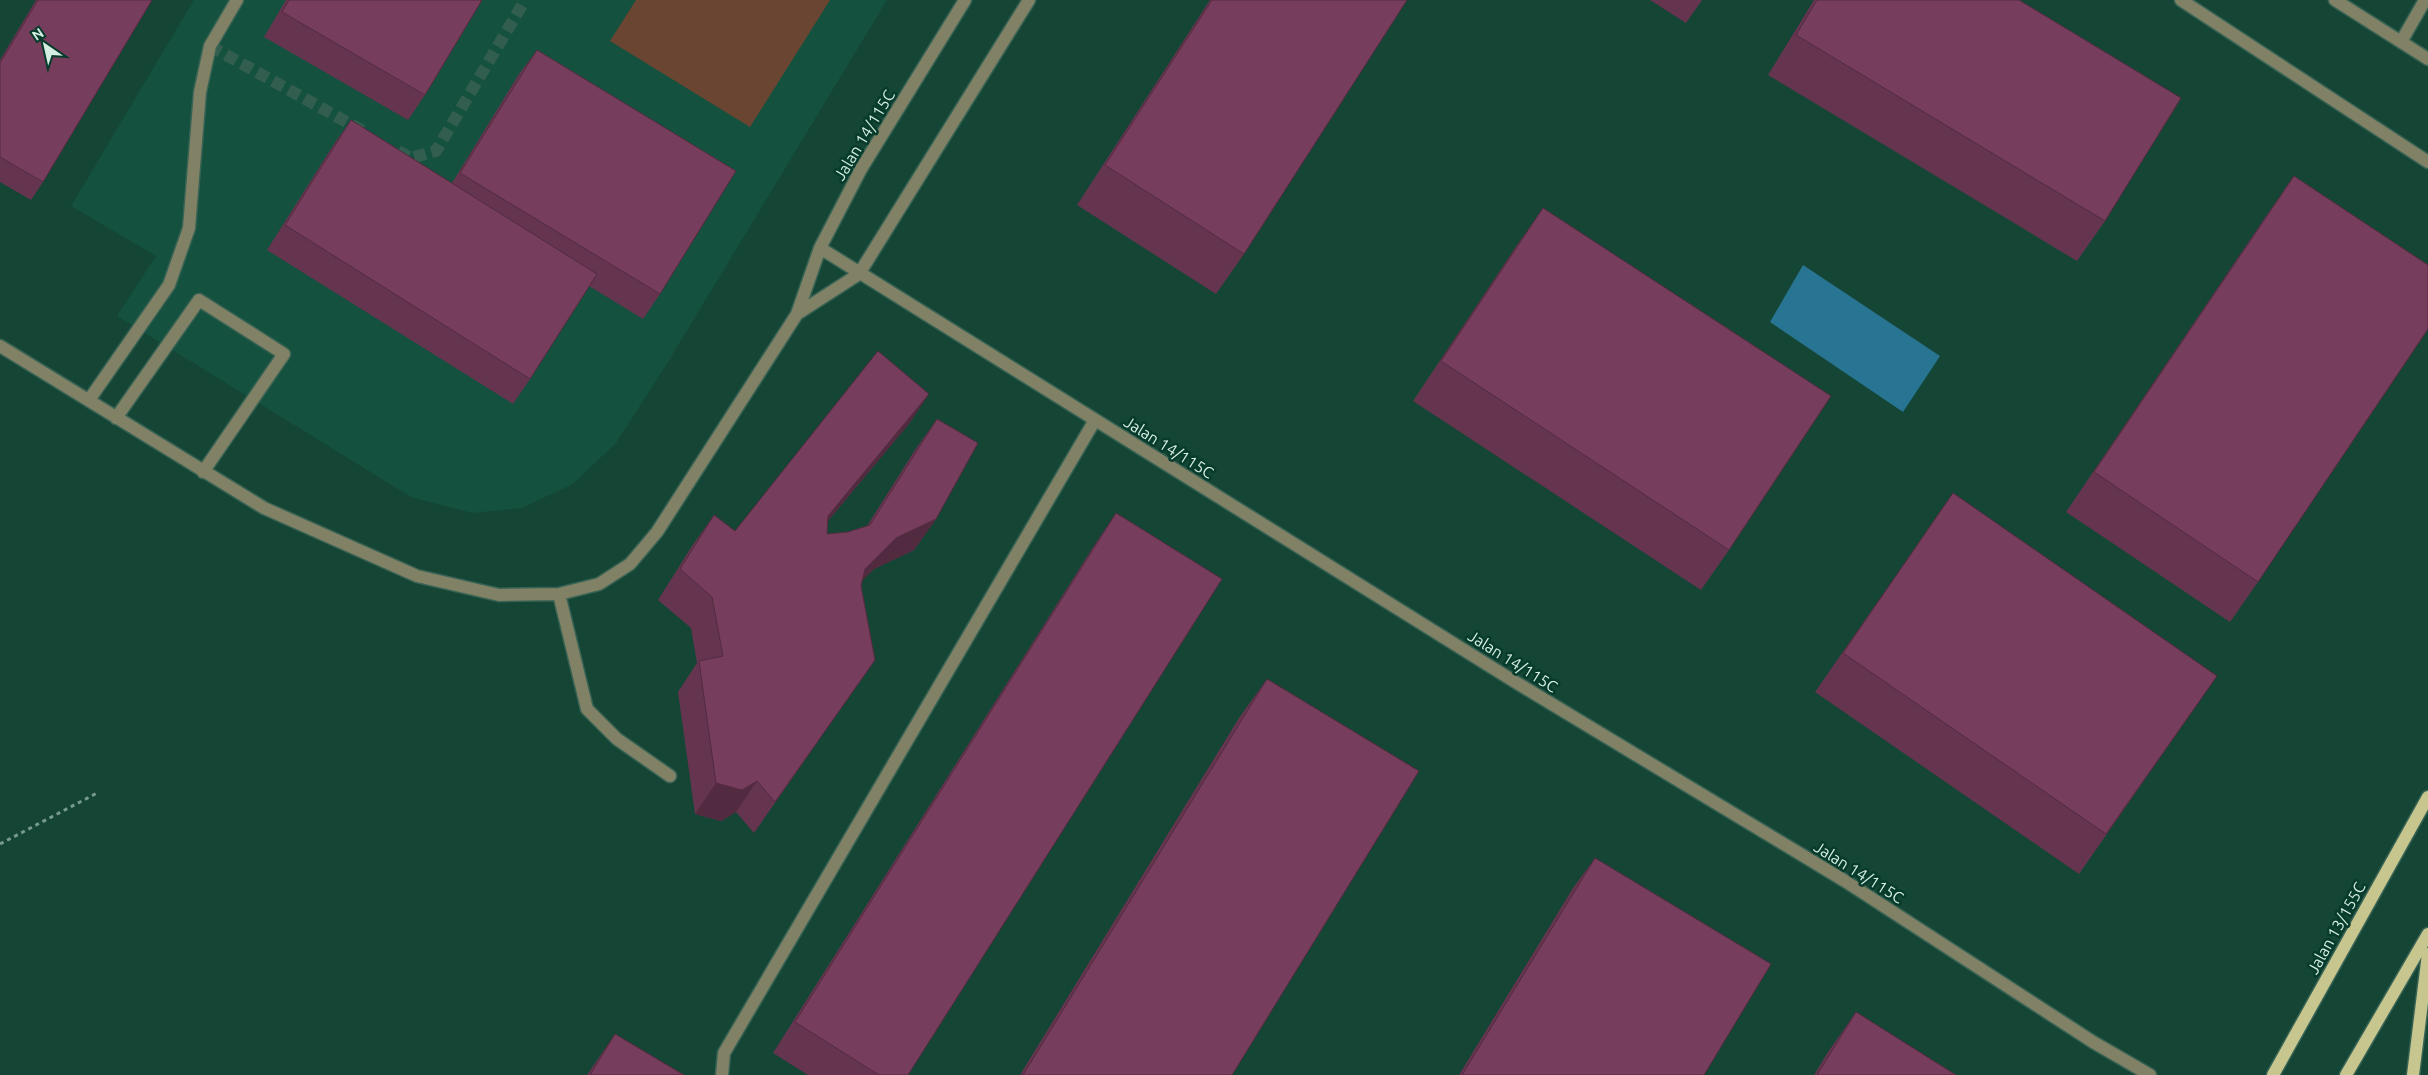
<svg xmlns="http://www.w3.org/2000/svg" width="2428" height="1075" viewBox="0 0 2428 1075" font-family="Ubuntu,sans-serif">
  <rect width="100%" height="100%" fill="#154535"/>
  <path fill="#14513e" d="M194,0h693l-219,362 -52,81 -43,41 -51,24 -50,5 -61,-16 -294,-181 39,-60 -85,-50z"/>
  <path fill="#6a4532" d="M636,0h194l-80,127 -140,-86z"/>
  <path fill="#287593" d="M1803,265l137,91 -37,56 -133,-90z"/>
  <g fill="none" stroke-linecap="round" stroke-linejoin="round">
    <path stroke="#325e4f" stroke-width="12" stroke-dasharray="12 6" stroke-linecap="butt" d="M210,46l153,85
      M398,151l13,7 25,-7 89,-151"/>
    <defs>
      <path id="minor" d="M2181,0l247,162
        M2335,0l93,59
        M2401,42l24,-42
        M820,248l692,432 333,201 248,161 57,33
        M797,314l62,-40 170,-274
        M0,346l264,162 153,68 82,19 60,-1 40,-10 31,-20 27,-32 140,-218 23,-66 41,-79 104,-169
        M89,400l80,-115 20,-57 11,-136 10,-46 27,-46
        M116,418l83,-118 85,54 -81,118
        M559,594l28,115 30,30 53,37
        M722,1075l2,-22 371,-633"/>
      <path id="major" d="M2273,1075l155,-278
        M2346,1075l82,-141
        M2413,1075l15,-121"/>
    </defs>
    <use href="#minor" stroke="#386354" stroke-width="15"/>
    <use href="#major" stroke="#386354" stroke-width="15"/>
    <path stroke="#769a8d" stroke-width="3" stroke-dasharray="4 4" stroke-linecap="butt" d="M0,844l99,-52"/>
    <use href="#minor" stroke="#818166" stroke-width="12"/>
    <use href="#major" stroke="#c6c68e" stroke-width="12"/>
  </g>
  <path fill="#65354f" d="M36,0h116l-109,182 -12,18 -31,-18v-122z
    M286,0h196l-57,95 -17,25 -144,-83z
    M1210,0h197l-163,254 -28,40 -139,-89z
    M1650,0h52l-16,23z
    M1814,0h205l86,221 -28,40 -309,-186z
    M537,50l123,244 -17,25 -54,-33 -59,93 -17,25 -246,-154 67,-106 17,-24 101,63 67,-109z
    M2294,176l-36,406 -28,40 -164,-110 200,-296z
    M1543,208l186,342 -28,40 -288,-189 102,-153z
    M929,394l-21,31 -80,96 -1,13 21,-2 19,-6 48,-76 22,-31 -1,100 -22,31 -40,19 -12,11 -1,6 14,74 -121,173 -18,-21 -15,9 -26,-7 -17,-122 19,-29 -6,-35 -33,-28 34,-54 22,-31 21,16z
    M1953,493l264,183 -138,198 -264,-182z
    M1116,513l-208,562h-100l-35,-22 322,-509z
    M1267,679l-35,396h-212l219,-357z
    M1595,858l109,217h-245l114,-187z
    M1856,1012l100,63h-142l14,-23z
    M615,1034l69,41h-97z"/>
  <path fill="#532b40" d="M929,394l-21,31 -102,122 22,-31z
    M936,519l-22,31 -40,19 -31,31 22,-31 31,-31z
    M757,781l-21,31 -15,9 -26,-7 21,-31z"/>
  <path fill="#763e5c" stroke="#532b40" d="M38,0h114l-109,182 -43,-25v-94z
    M289,0h193l-57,95 -143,-83z
    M1212,0h195l-163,254 -139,-89z
    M1817,0h202l162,98 -76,123 -309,-186z
    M537,50l199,121 -76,123 -200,-121z
    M351,120l246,154 -67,105 -245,-154z
    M2294,176l134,89v64l-170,253 -164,-110z
    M1543,208l288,188 -102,154 -288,-189z
    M878,351l51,43 -101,122 -1,18 21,-2 22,-7 67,-106 41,24 -42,76 -40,19 -31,31 -4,17 14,74 -100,142 -18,-21 -15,9 -26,-7 -17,-122 24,-5 -11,-59 -32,-28 34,-54 21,16z
    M1953,493l264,183 -111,158 -263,-181z
    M1116,513l106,66 -314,496h-29l-84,-53z
    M1267,679l152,92 -187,304h-209z
    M1595,858l176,106 -67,111h-242z
    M1856,1012l100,63h-139z
    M615,1034l69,41h-94z"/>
  <g text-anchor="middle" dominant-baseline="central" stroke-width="5" stroke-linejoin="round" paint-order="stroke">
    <g font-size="16" fill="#d5eee3" stroke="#073b2b">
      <text transform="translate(864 135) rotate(-59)">Jalan 14/115C</text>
      <text transform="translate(1169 447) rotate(32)">Jalan 14/115C</text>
      <text transform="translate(1513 661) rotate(32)">Jalan 14/115C</text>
      <text transform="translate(1859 872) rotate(32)">Jalan 14/115C</text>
      <text transform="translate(2336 928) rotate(-61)">Jalan 13/155C</text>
    </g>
  </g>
  <g transform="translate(45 45) rotate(326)" stroke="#073b2b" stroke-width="4" paint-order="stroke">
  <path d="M0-4L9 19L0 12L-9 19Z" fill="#d5eee3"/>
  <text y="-8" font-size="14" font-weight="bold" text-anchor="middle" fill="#d5eee3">N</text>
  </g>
</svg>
